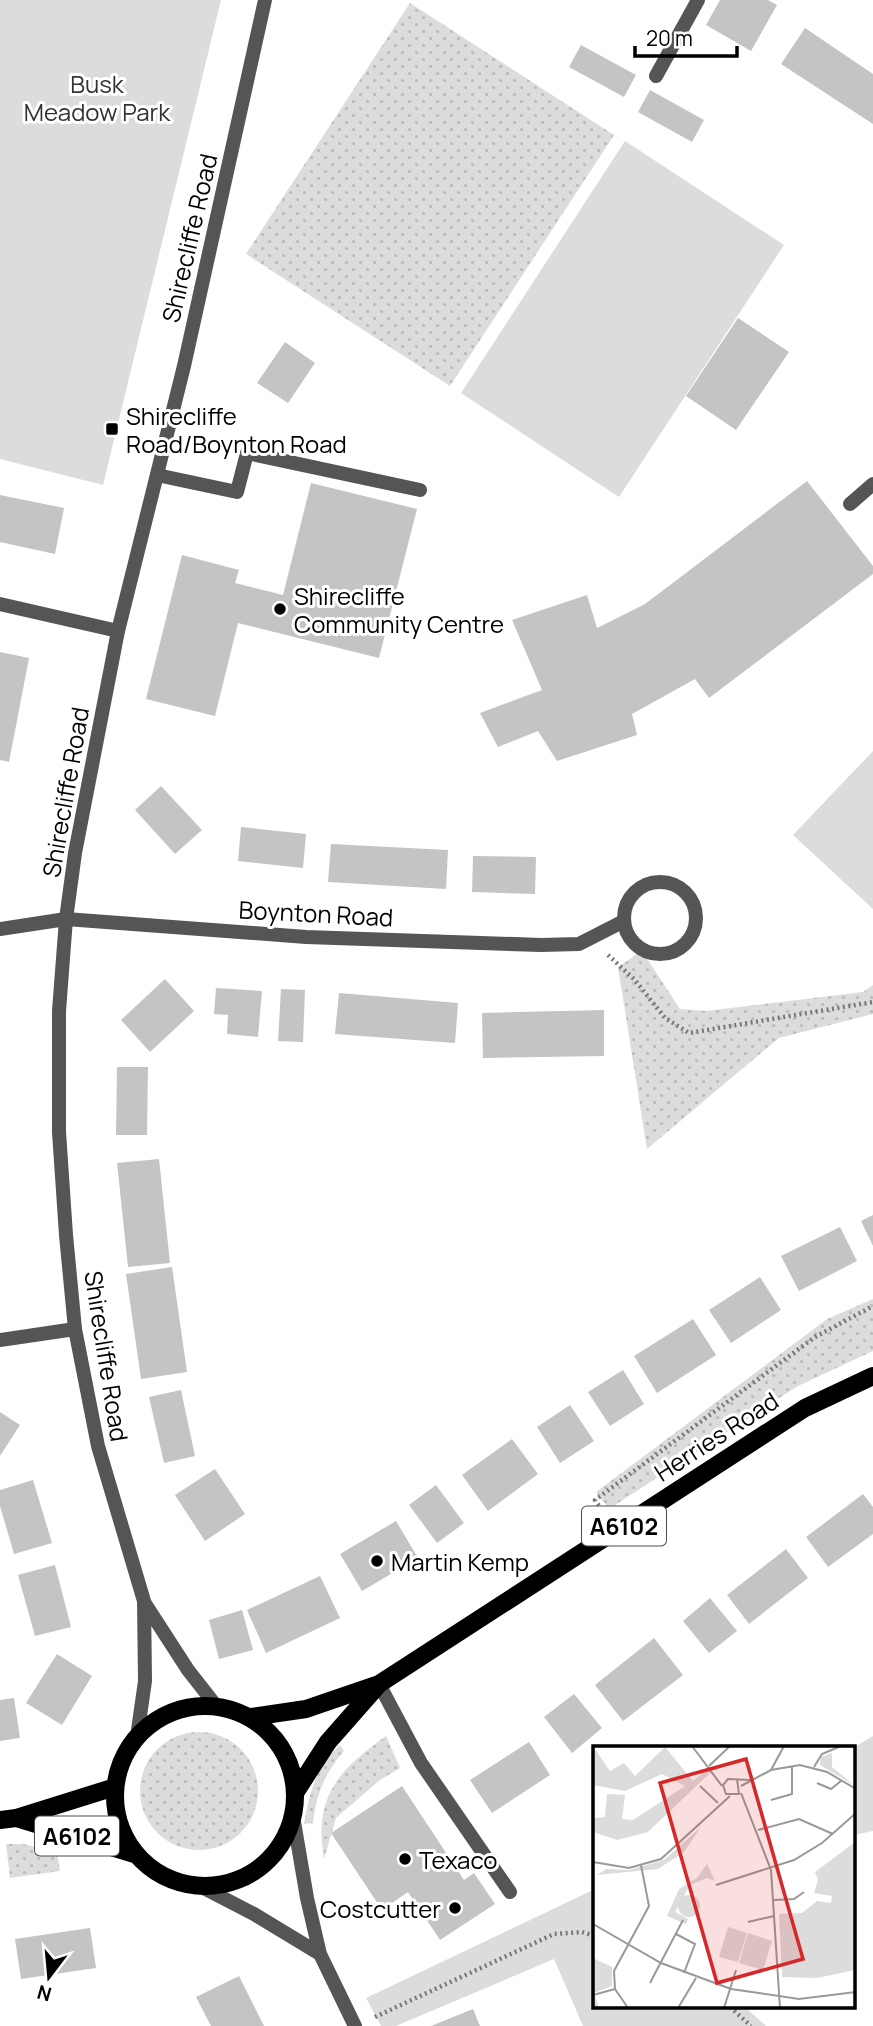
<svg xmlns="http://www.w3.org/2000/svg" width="873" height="2026" viewBox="0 0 873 2026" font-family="Manrope,sans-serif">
  <defs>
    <pattern id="grass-dots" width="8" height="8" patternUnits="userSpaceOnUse" patternTransform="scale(1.75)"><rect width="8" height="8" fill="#dcdcdc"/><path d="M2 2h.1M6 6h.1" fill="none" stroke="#bbb" stroke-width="1.8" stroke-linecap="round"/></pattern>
  </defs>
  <rect width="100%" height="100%" fill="#fff"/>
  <path fill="url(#grass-dots)" d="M410,3l204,132 -164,251 -204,-132z
    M642,951l38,58 26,2 157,-19 10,-7v29l-94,24 -132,111 -29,-182z
    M873,1299v52l-77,36 -187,122 -13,-17 231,-173z
    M140 1791a59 59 0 1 1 118 0a59 59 0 1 1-118 0Z
    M386,1736l14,32 -20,12 -44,38 -12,41c-11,-63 15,-89 62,-123z
    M340,1745l4,6c-20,24 -27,41 -31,72l-9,1c6,-33 11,-55 36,-79z
    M6,1844h17l34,8 3,19 -50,7z"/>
  <path fill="#dcdcdc" d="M0,0h221l-118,485 -103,-26z
    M625,141l159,104 -165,252 -158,-104z
    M873,751v158l-80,-74z
    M873,1736v95l-19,4 -1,-87z
    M595,1889v118h150l21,19h-183l-29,-67 -158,67h-15l-15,-28z"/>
  <path fill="#c4c4c4" d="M720,0h48l9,5 -26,46 -45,-26z
    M805,28l68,46v50l-92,-60z
    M581,45l55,30 -12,22 -55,-30z
    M650,90l54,30 -12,22 -54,-30z
    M738,318l51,34 -53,78 -50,-34z
    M285,342l30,21 -27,40 -31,-20z
    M807,481l66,85v8l-164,124 -14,-19 -63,35 5,21 -80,26 -19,-30 -40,16 -18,-34 62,-23 -30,-70 75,-25 10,33 48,-24z
    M311,483l106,26 -38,149 -141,-35 -23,93 -69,-17 36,-144 57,15 -4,13 48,12z
    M0,495l64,13 -9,46 -55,-12z
    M0,652l29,6 -20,104 -9,-2z
    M161,786l41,44 -27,24 -40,-44z
    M241,827l65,7 -3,34 -65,-7z
    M331,844l117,6 -2,39 -118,-7z
    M473,856l63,1 -1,37 -63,-2z
    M165,979l29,32 -44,41 -29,-32z
    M216,988l46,3 -4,46 -31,-3 1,-19 -14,-1z
    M281,989l24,1 -2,52 -25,-1z
    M339,993l119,10 -3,40 -120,-9z
    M604,1010v46l-121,2 -1,-45z
    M117,1067h31l-1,68h-31z
    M159,1159l11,104 -42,4 -11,-104z
    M873,1215v31l-12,-25z
    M840,1227l17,34 -58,30 -18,-35z
    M172,1267l15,105 -46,7 -15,-105z
    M760,1277l21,33 -50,33 -22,-33z
    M693,1319l23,36 -59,38 -23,-37z
    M623,1370l21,34 -34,22 -22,-34z
    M181,1390l14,66 -31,7 -15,-66z
    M570,1405l24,36 -34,22 -23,-36z
    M0,1412l20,13 -20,31z
    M512,1439l26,35 -50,37 -26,-36z
    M215,1469l30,45 -40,27 -30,-46z
    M33,1480l19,63 -38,11 -14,-48v-16z
    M436,1485l28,38 -27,20 -28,-38z
    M863,1494l10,13v27l-45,33 -22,-30z
    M396,1521l22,37 -56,33 -22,-37z
    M786,1549l22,29 -59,46 -22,-29z
    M55,1565l16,62 -36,9 -17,-61z
    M320,1576l20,42 -74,35 -19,-43z
    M710,1598l27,33 -28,22 -26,-32z
    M242,1610l11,40 -34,9 -10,-39z
    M654,1638l29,37 -60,46 -28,-36z
    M57,1654l35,22 -30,49 -36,-22z
    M574,1694l28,34 -30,25 -28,-36z
    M14,1698l6,40 -20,3v-41z
    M529,1742l21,33 -58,38 -22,-33z
    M402,1786l62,94 10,-7 21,31 -55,36 -32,-48 -26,18 -51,-77z
    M90,1928l6,40 -75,11 -6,-40z
    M239,1976l25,50h-53l-15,-29z
    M473,2009l7,17h-49z"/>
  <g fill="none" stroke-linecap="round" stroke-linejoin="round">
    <path stroke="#777" stroke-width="4.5" stroke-dasharray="2 3.5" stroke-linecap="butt" d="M608,955l26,24 31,39 24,15 184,-31
      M602,1510l-7,-10 220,-163 58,-31
      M730,2007l21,19
      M375,2017l179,-83 28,-2 13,4"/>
    <path stroke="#555" stroke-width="14" d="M656,76l42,-76
      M157,475l80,17 10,-39 173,37
      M850,504l23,-20
      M379,1684l42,79 89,129"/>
    <path stroke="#555" stroke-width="14" d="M0,604l118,27
      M624 918a36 36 0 1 1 72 0a36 36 0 1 1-72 0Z
      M0,929l66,-10 240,18 235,8 38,-1 45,-23
      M0,1340l75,-11"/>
    <path stroke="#555" stroke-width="14" d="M144,1602l44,68 29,37
      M137,1737l8,-56 -1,-80 -46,-155 -23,-117 -9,-94 -7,-103v-121l7,-92 9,-66 43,-222 66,-265 81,-366
      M293,1816l14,82 13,56 35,72
      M198,1885l56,29 66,40"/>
    <path stroke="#000" stroke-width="18" d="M115 1796a90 90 0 1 1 180 0a90 90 0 1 1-180 0Z
      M251,1717l55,-8 73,-25 426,-276 68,-32
      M295,1793l33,-51 51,-58
      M16,1818l121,37
      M0,1820l16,-2 99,-31"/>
  </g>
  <g fill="#000" stroke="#fff" stroke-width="2.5">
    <rect x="105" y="422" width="14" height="14" rx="3.5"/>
    <circle cx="280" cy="609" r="7"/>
    <circle cx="377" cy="1561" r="7"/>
    <circle cx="405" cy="1859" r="7"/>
    <circle cx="455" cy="1908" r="7"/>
  </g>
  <g text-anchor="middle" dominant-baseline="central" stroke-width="6" stroke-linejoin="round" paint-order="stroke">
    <g fill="#fff" stroke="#4c4c4c" stroke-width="2">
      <rect x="582" y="1506.5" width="84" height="39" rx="5"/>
      <rect x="35" y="1816.5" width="84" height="39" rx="5"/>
    </g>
    <g font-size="23" font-weight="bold" fill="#000">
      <text x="624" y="1526">A6102</text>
      <text x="77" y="1836">A6102</text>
    </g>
    <g font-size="24" fill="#333" stroke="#fff">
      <text x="97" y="83">Busk<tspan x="97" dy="28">Meadow Park</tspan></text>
    </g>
    <g font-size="24" fill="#000" stroke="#fff">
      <text transform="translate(189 238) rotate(-77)">Shirecliffe Road</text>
      <text transform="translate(65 792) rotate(-80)">Shirecliffe Road</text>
      <text transform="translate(316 913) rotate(3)">Boynton Road</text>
      <text transform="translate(107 1356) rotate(81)">Shirecliffe Road</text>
      <text transform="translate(716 1436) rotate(-33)">Herries Road</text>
    </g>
    <g font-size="24" fill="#000" stroke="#fff" text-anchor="start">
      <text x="126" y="415">Shirecliffe<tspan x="126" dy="28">Road/Boynton Road</tspan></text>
      <text x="294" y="595">Shirecliffe<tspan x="294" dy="28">Community Centre</tspan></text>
      <text x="391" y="1561">Martin Kemp</text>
      <text x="419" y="1859">Texaco</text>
      <text x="441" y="1908" text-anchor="end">Costcutter</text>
    </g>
  </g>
  <g transform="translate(593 1746)">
    <rect width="262" height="262" fill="#fff"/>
    <path d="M239,7v14l23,19 -35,-21 1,-8zM108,81l-17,25 -26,17 -61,6 9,-6 23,1 35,-10zM114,118l8,17 -8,-3 -17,7 -15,27 13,7 -2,5 -19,-8 12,-27 18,-11zM155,187l24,8 -9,29 -24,-7zM0,212l19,9v19l-18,7 5,15h-6z" fill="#dcdcdc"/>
    <path d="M0,0l17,25 14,-8 11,13 30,-29 28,34 15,-12 3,3 -63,60 -31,8 -24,-8v-14l12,-1 2,-23 18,1 -3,24 11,1 52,-34 -23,-12 -37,17 -32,-6zM262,96v128l-38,8 -35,-1 -3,-63 23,-1 15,-12 14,2 1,-7 -18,-3 4,-13 -3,-8zM85 160a11 11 0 1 1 22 0a11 11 0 1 1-22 0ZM135,181l19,6 -9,29 -19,-5z" fill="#dcdcdc"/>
    <path fill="none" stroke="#999" stroke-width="2" d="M99,0l30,40M116,20l21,-20M221,21l8,-13 19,-8M178,24l13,-24M144,33l2,15h-13l-3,-9 5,-6 22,1M224,37l14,6 10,-8M107,40l18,17M148,40l30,-16 29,-5 27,7 29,17M148,47l30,77 9,138M178,54l21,-6v-27M165,84l41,-11 34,15M0,116l36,6 32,-9 69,-63M123,139l78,-25 28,-17 34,-30M181,154l20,-1 10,-7M155,176l26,-6M0,178l68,39 70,26 68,10 57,-7M83,188l19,10 -11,29M57,237l33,-63M0,249l22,-6M35,262l-13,-19 -1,-18 35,-65 -8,-41M85,262l18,-30M131,262l12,-38"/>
    <path fill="#d62828" fill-opacity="0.15" stroke="#d62828" stroke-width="3.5" d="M153,13l57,200 -86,24 -57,-200z"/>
    <rect width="262" height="262" fill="none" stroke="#000" stroke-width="3.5"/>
  </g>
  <g transform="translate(49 1977) rotate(196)" stroke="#ffffff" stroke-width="5" paint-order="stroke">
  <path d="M0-5L12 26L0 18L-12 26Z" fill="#000000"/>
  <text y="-10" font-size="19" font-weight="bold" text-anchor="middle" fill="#000000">N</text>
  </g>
  <path d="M635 46v10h102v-10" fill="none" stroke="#000000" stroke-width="3.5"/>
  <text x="646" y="46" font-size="21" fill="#000000" stroke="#ffffff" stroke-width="5" paint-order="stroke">20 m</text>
</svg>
